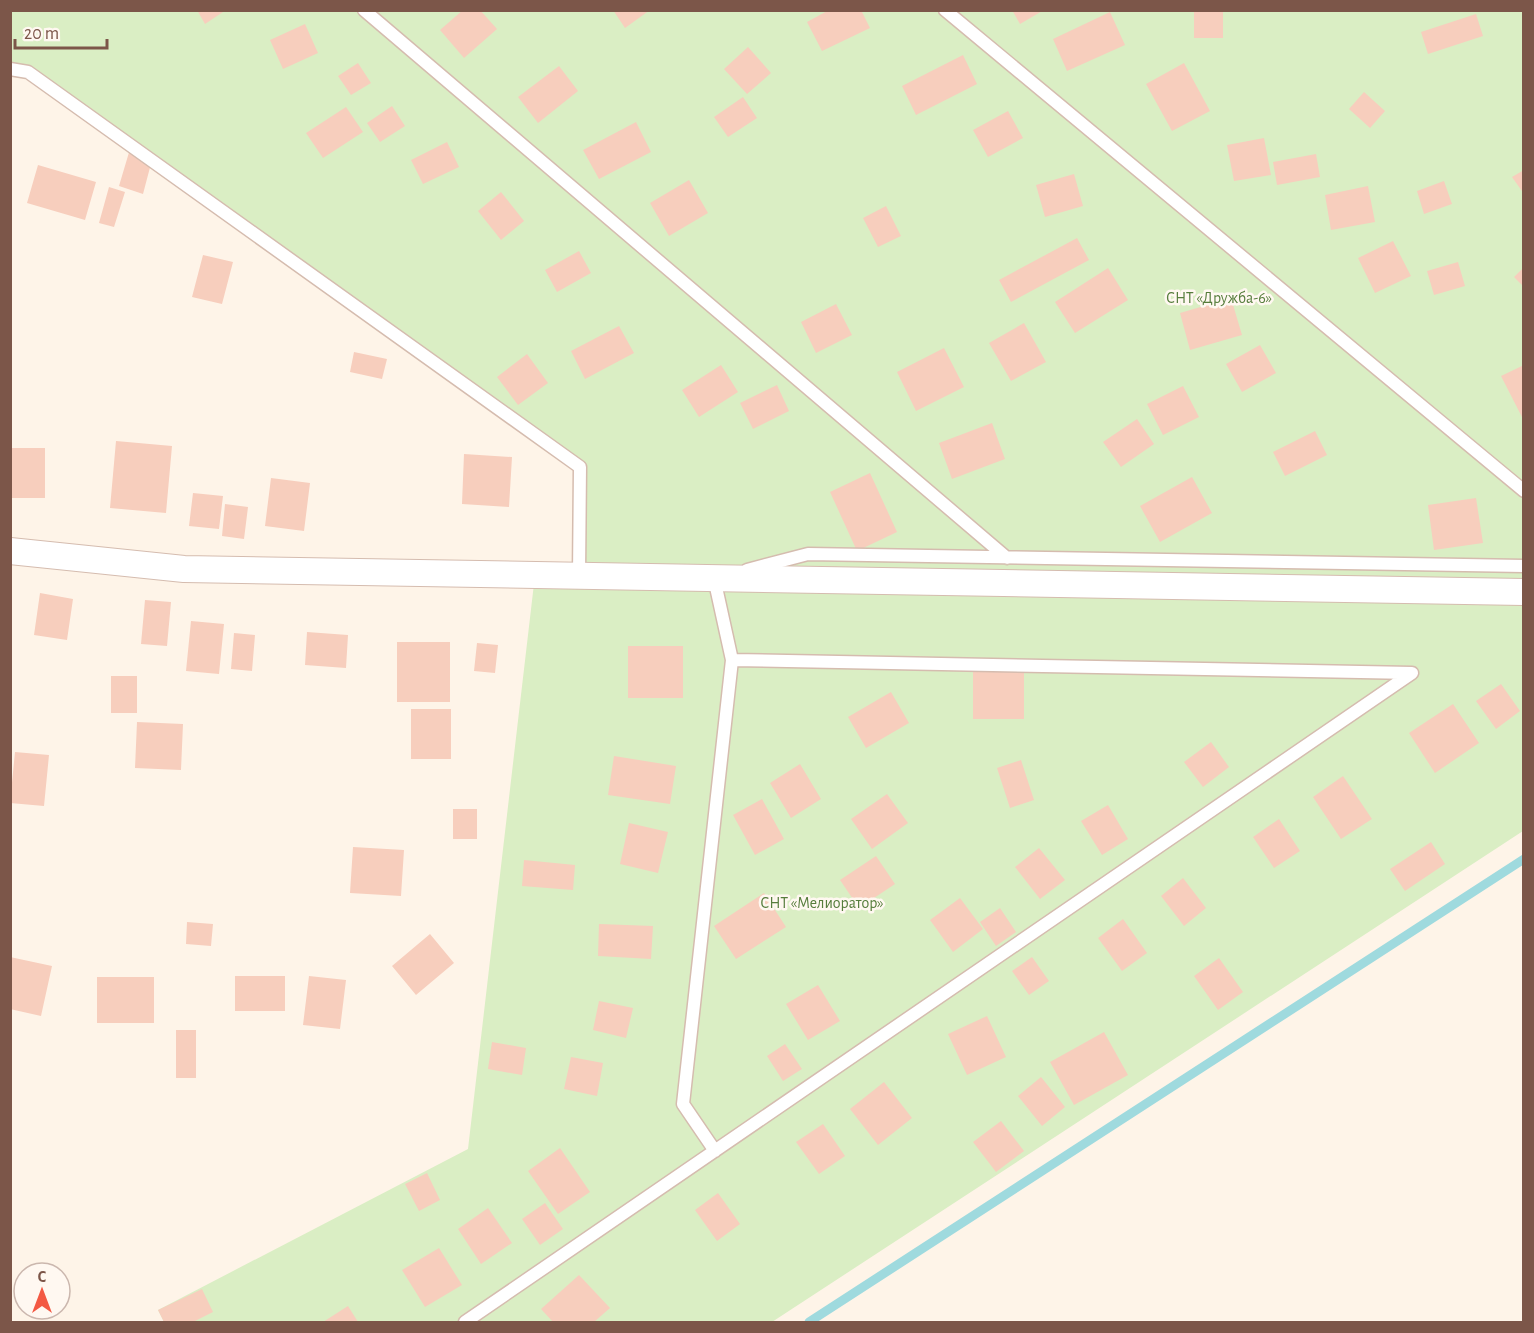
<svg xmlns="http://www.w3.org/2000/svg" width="1534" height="1333" viewBox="0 0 1534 1333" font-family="'Alegreya Sans',sans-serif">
  <rect width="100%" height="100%" fill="#fef4e8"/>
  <path fill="#daeec4" d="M10,11h1513v820l-751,491h-608l-6,-12 310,-161 67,-574h44l1,-107 -551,-396 -18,-3z"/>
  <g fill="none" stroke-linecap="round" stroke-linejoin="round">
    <path stroke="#9fdade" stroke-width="9" d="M809,1322l715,-463"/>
  </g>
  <path fill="#f7cebd" d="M197,10h29l-21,14z
    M463,10h17l17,19 -33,29 -24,-28z
    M613,10h37l-25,18z
    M829,10h32l9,18 -48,23 -15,-29z
    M1012,10h32l-24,14z
    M1194,10h29v28h-29z
    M1110,12l15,33 -58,26 -14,-32z
    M1476,14l7,22 -55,18 -7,-22z
    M305,24l13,29 -35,16 -13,-29z
    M748,47l23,26 -24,21 -23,-25z
    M963,55l14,29 -61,31 -14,-29z
    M358,63l13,20 -20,12 -13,-19z
    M1184,63l26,48 -38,20 -26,-47z
    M559,66l19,25 -40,32 -20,-26z
    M1364,92l21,19 -15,17 -21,-19z
    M743,97l14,21 -29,19 -14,-20z
    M392,106l13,20 -25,16 -13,-19z
    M346,107l17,25 -40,26 -17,-25z
    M1008,111l15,27 -35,19 -15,-27z
    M636,122l15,30 -52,27 -16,-29z
    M1264,138l7,37 -37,6 -7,-36z
    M447,142l12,25 -36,17 -12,-24z
    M130,149l23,7 -10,38 -24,-8z
    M1316,154l4,23 -43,8 -4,-23z
    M38,165l58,17 -11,38 -58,-17z
    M1524,170v24l-12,-17z
    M1074,174l9,32 -38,11 -9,-32z
    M689,180l19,33 -39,23 -19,-33z
    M1444,181l8,23 -28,10 -7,-23z
    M1368,186l7,36 -44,8 -6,-35z
    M109,187l16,5 -11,35 -15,-4z
    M501,192l23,29 -23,19 -23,-29z
    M886,206l15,30 -23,11 -15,-29z
    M1077,238l12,22 -78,42 -12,-22z
    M1393,241l18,35 -36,17 -17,-35z
    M579,251l12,22 -34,19 -12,-22z
    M203,255l30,7 -11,42 -30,-7z
    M1458,262l7,24 -31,9 -7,-24z
    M1524,267v20l-10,-10z
    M1108,268l20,32 -53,33 -20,-31z
    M1231,298l11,37 -52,15 -10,-37z
    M836,304l16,31 -36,18 -15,-31z
    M1024,323l22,39 -35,19 -22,-38z
    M619,326l15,27 -49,26 -14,-28z
    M1260,345l16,28 -34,19 -16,-28z
    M944,348l20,39 -48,24 -19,-39z
    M354,352l33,7 -5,20 -32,-7z
    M527,354l21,29 -30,22 -21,-28z
    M721,365l17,27 -39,25 -17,-27z
    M1524,365v56l-23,-45z
    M777,385l12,26 -36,18 -13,-26z
    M1183,386l16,31 -36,18 -16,-31z
    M1137,419l17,25 -33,23 -18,-25z
    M992,423l13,36 -53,20 -13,-36z
    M1315,431l12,24 -42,21 -12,-24z
    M116,441l56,5 -6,67 -56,-5z
    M10,448h35v50h-35z
    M464,454l48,3 -3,50 -47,-3z
    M870,473l27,59 -40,19 -27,-59z
    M1192,477l20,36 -52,29 -20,-36z
    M271,478l39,5 -6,48 -39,-5z
    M193,493l30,3 -4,33 -30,-3z
    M1476,498l7,45 -49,7 -6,-45z
    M225,504l23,3 -4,32 -22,-3z
    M40,593l33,6 -6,41 -33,-5z
    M145,600l26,2 -4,44 -26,-2z
    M191,621l33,3 -5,50 -33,-3z
    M307,632l41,3 -2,33 -41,-3z
    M234,633l21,2 -3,36 -21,-2z
    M397,642h53v60h-53z
    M477,643l21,2 -3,28 -21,-2z
    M628,646h55v52h-55z
    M973,672h51v47h-51z
    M111,676h26v37h-26z
    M1501,684l19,27 -24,18 -20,-28z
    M891,692l18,31 -43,25 -18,-31z
    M1453,704l26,39 -44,30 -26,-40z
    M411,709h40v50h-40z
    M137,722l46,2 -2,46 -46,-2z
    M1211,742l18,25 -26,20 -19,-25z
    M15,752l34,3 -5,51 -34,-3z
    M614,756l62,10 -6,38 -62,-9z
    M1021,760l13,40 -24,8 -13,-40z
    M800,764l21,35 -30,19 -21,-35z
    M1343,776l29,43 -31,20 -28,-42z
    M887,794l21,29 -36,26 -21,-30z
    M762,799l22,40 -29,16 -22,-40z
    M1108,805l20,34 -26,16 -21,-34z
    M453,809h24v30h-24z
    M1279,819l21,32 -26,17 -21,-31z
    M629,823l39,9 -10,41 -38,-9z
    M1431,842l14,22 -40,27 -15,-22z
    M353,847l51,3 -3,46 -51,-3z
    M1039,848l26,32 -25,19 -25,-32z
    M876,856l19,28 -36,24 -19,-28z
    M524,860l51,5 -2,25 -51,-4z
    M1183,878l23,30 -22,18 -23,-30z
    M764,893l22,34 -50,32 -22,-33z
    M960,898l23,31 -30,23 -23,-32z
    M1000,908l16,24 -20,14 -16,-24z
    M1123,919l24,34 -25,18 -24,-33z
    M187,922l26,2 -2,22 -25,-2z
    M599,924l54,2 -2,33 -53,-3z
    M430,934l24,29 -38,32 -24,-29z
    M10,957l42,9 -11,50 -31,-7z
    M1032,957l17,24 -20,14 -17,-24z
    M1219,958l24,34 -25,18 -24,-34z
    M235,976h50v35h-50z
    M309,976l37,4 -6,49 -37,-4z
    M97,977h57v46h-57z
    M818,985l22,36 -32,19 -22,-36z
    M599,1001l34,7 -7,30 -33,-8z
    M987,1016l19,41 -39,18 -19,-41z
    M176,1030h20v48h-20z
    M1104,1032l24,43 -54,30 -24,-43z
    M492,1042l34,6 -4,27 -34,-6z
    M785,1044l17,25 -19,12 -16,-25z
    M571,1057l32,6 -6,33 -33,-7z
    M1041,1077l24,30 -23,19 -24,-30z
    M884,1082l28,36 -34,27 -28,-36z
    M1001,1121l23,30 -28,21 -23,-30z
    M823,1124l22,32 -26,18 -23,-32z
    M560,1148l30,44 -32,22 -30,-43z
    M427,1173l13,27 -21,11 -14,-27z
    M718,1193l22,31 -23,17 -22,-31z
    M545,1203l18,26 -23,16 -18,-26z
    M488,1208l24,35 -31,21 -23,-35z
    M439,1248l23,37 -37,22 -23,-37z
    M579,1275l31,33 -16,14h-41l-12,-13z
    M202,1289l11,23 -20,10h-29l-6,-12z
    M348,1306l10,16h-35z"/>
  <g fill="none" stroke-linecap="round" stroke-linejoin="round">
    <defs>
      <path id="service" d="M364,10l643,548
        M945,10l579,481
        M10,69l18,3 552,395 -1,108
        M747,570l61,-16 716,12
        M715,1151l-32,-47 49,-444 -18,-82 2,-1
        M465,1322l947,-649 -680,-13"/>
      <path id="minor" d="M10,551l174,18 1340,23"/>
    </defs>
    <use href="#service" stroke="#d5bcaf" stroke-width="15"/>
    <use href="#minor" stroke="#d5bcaf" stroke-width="28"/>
    <use href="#service" stroke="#fff" stroke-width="12"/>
    <use href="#minor" stroke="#fff" stroke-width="26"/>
  </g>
  <g text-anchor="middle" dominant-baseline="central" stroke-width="5" stroke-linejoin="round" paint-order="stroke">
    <g font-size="16" fill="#567d3c" stroke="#fff8f1">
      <text x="1219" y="298">СНТ «Дружба-6»</text>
      <text x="822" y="903">СНТ «Мелиоратор»</text>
    </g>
  </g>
  <rect width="1534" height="1333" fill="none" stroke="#7c5649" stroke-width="24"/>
  <g transform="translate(42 1291)"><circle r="28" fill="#fff8f1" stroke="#cbb7ae" stroke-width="1.5"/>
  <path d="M0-4.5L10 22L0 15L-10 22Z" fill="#f35943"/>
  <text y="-9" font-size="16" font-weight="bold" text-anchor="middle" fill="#7c5649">С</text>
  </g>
  <path d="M15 39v9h92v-9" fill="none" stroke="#7c5649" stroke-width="3"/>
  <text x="24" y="39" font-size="18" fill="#7c5649" stroke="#fff8f1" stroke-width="4.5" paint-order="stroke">20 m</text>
</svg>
